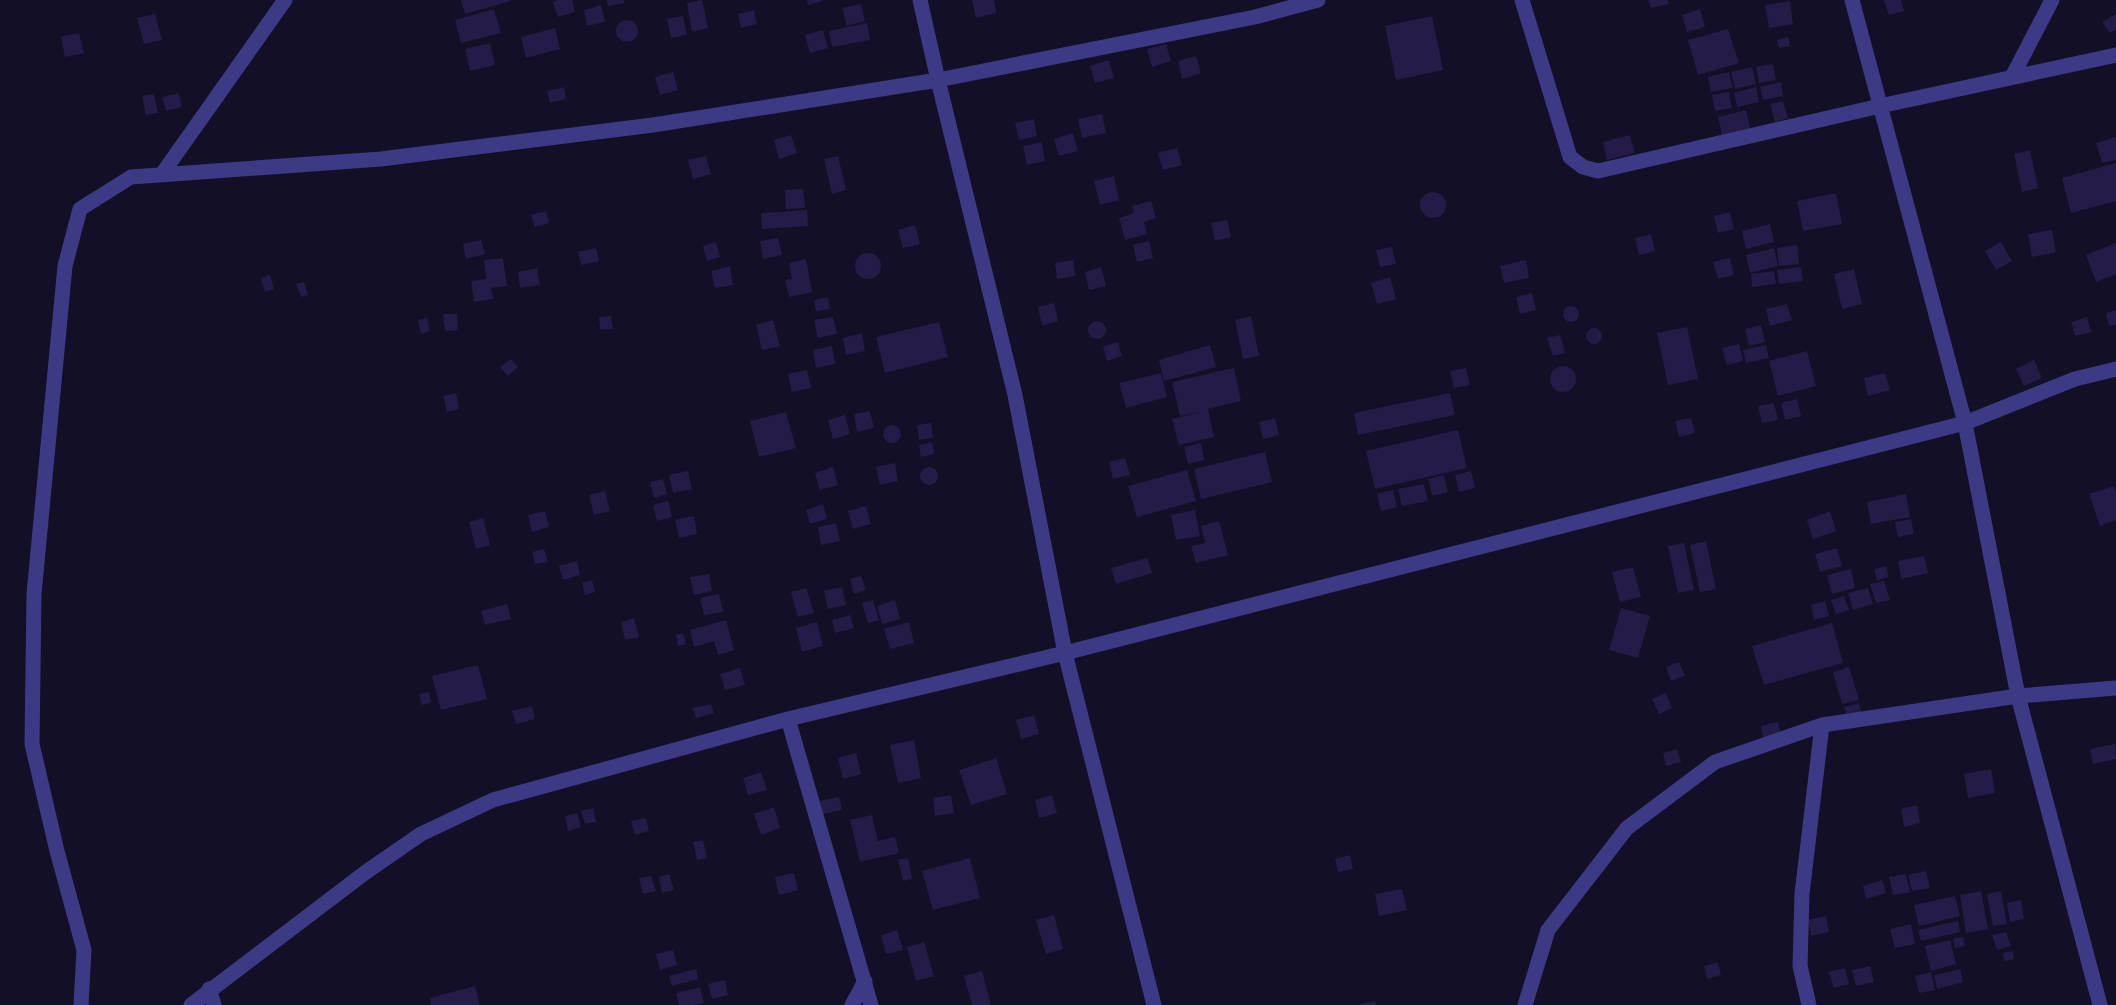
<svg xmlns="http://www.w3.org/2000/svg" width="2116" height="1005" viewBox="0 0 2116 1005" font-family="Barlow,sans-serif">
  <rect width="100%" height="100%" fill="#130f26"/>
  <path fill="#241b47" d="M461,0h50v1l-46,13z
    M558,0h14l3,12 -17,5 -5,-15z
    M607,0h17v3l-16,3z
    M702,0l6,28 -16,4 -5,-29z
    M807,0h16v1l-15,4z
    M972,0h22l2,13 -20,5z
    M1648,0h20l1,4 -18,4z
    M1884,0h17l3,11 -15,4z
    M1790,1l3,23 -24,4 -4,-23z
    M861,4l4,17 -18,5 -5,-18z
    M601,5l4,17 -18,4 -3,-16z
    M494,9l7,24 -40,10 -6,-23z
    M1700,9l5,18 -18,5 -5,-17z
    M754,10l3,14 -16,4 -3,-14z
    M155,14l7,26 -18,4 -7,-26z
    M2116,14v15l-6,4 -8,-11z
    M683,16l4,19 -16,3 -4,-19z
    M1432,16l11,54 -47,10 -11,-54z
    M616 31a11 11 0 1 1 22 0a11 11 0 1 1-22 0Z
    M867,23l3,17 -38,7 -3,-16z
    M555,28l5,21 -34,9 -5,-21z
    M1728,29l11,34 -41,12 -10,-35z
    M823,30l5,18 -18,5 -5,-18z
    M79,33l5,20 -19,4 -4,-20z
    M1788,37l2,9 -11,2 -2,-8z
    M490,43l5,22 -25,6 -5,-22z
    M1166,44l5,17 -19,6 -5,-18z
    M1196,56l5,17 -19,6 -4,-18z
    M1109,60l5,18 -19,5 -5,-17z
    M1773,64l3,16 -17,3 -3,-16z
    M1752,67l4,17 -21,5 -4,-17z
    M673,72l5,18 -18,5 -5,-18z
    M1729,72l4,16 -22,4 -3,-15z
    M1781,82l2,14 -20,4 -3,-13z
    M564,87l2,12 -16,4 -3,-12z
    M1756,87l3,15 -22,5 -3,-14z
    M1729,92l3,16 -17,3 -3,-16z
    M179,93l3,14 -16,4 -4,-14z
    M154,94l4,19 -12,2 -4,-19z
    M1783,101l5,17 -13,4 -5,-18z
    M1746,110l4,18 -28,7 -4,-18z
    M1102,114l4,19 -24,5 -4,-19z
    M1034,119l3,17 -18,4 -4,-17z
    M1073,133l5,18 -19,5 -5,-17z
    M791,135l6,18 -18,6 -5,-19z
    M1630,135l5,18 -28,7 -4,-18z
    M2116,137v23l-14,3 -6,-20z
    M1042,142l3,19 -18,4 -4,-19z
    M1177,148l5,17 -19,5 -5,-17z
    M2030,150l8,38 -16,4 -8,-38z
    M706,156l5,18 -18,5 -5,-19z
    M838,156l8,34 -14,4 -8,-35z
    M2116,163v38l-45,12 -9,-35z
    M1114,176l5,24 -19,5 -6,-24z
    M803,189l2,19 -19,1 -1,-19z
    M1420 205a13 13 0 1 1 26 0a13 13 0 1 1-26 0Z
    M1836,193l6,31 -39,7 -6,-30z
    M1151,201l5,17 -12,4 3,12 -22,6 -6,-22 15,-5 -2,-7z
    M807,210l1,16 -46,3 -1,-16z
    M546,211l3,12 -14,4 -4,-12z
    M1730,212l4,17 -16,4 -4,-17z
    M1227,220l4,17 -16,4 -4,-18z
    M1770,224l4,18 -28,7 -4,-18z
    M915,225l5,19 -17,4 -5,-18z
    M2052,230l4,22 -24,5 -4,-23z
    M1651,234l4,17 -16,4 -4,-17z
    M778,238l4,17 -19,4 -3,-18z
    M481,240l4,14 -19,5 -3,-15z
    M1149,241l4,17 -16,4 -4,-17z
    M716,242l4,15 -13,4 -4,-15z
    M2001,242l11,19 -16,9 -11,-19z
    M2116,243v31l-20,8 -10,-27z
    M1797,245l2,19 -20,2 -2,-18z
    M1392,247l4,17 -16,3 -4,-17z
    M596,248l3,13 -18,4 -3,-13z
    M1774,248l4,18 -28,7 -4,-18z
    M855 266a13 13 0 1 1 26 0a13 13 0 1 1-26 0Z
    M503,258l4,28 -16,2 2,11 -19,3 -3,-21 15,-2 -2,-19z
    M1730,258l4,17 -16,4 -5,-17z
    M806,259l6,33 -23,5 -4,-17 7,-1 -3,-16z
    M1073,260l2,16 -18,3 -2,-16z
    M1526,260l3,18 -25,5 -4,-17z
    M730,266l3,19 -18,3 -4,-17z
    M1101,267l5,19 -17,4 -4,-18z
    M1801,267l2,14 -24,3 -2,-14z
    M537,268l3,17 -20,3 -2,-16z
    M1854,269l8,35 -20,5 -8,-35z
    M1774,271l2,13 -24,3 -1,-13z
    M270,275l4,14 -9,3 -4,-14z
    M1390,277l6,22 -19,5 -6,-21z
    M304,282l4,13 -7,2 -5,-13z
    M1532,293l4,17 -16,4 -4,-17z
    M828,297l2,12 -14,2 -2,-11z
    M1054,303l4,18 -16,5 -4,-19z
    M1787,304l5,16 -22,6 -4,-17z
    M1563 314a8 8 0 1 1 16 0a8 8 0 1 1-16 0Z
    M2116,310v15l-7,1 -3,-13z
    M443,314h14l1,16 -13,1z
    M611,316l2,13 -13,1 -1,-13z
    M1251,316l8,40 -16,3 -8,-39z
    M833,317l4,17 -19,4 -4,-18z
    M2087,317l4,15 -16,4 -4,-14z
    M427,318l3,13 -9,3 -3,-14z
    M773,320l7,26 -18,4 -6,-25z
    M1088 330a9 9 0 1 1 18 0a9 9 0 1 1-18 0Z
    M939,322l9,35 -63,16 -9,-36z
    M1761,325l4,17 -16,4 -4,-17z
    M1687,327l11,52 -30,6 -11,-52z
    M1586 336a8 8 0 1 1 16 0a8 8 0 1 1-16 0Z
    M862,333l3,18 -19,4 -3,-17z
    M1560,335l5,18 -12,3 -6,-18z
    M1118,342l4,14 -15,5 -4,-15z
    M1739,344l4,17 -16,4 -5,-17z
    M1210,345l6,22 -52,14 -5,-21z
    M1766,345l3,13 -23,5 -3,-13z
    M832,346l3,18 -19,4 -3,-18z
    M1807,351l9,35 -38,10 -9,-35z
    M511,359l7,8 -10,9 -8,-9z
    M2034,360l8,18 -18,8 -8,-17z
    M1550 379a13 13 0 1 1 26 0a13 13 0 1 1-26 0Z
    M1234,368l7,33 -33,8 6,28 -35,8 -7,-26 30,-8 -22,5 -8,-34z
    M1466,368l4,17 -16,3 -4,-17z
    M807,370l4,18 -19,4 -4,-18z
    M1161,373l6,24 -41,11 -7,-25z
    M1885,373l5,17 -22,6 -4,-18z
    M456,393l3,16 -12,3 -4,-16z
    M1450,393l5,22 -97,20 -4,-22z
    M1797,399l4,17 -16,4 -4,-17z
    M1774,403l4,17 -16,3 -4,-17z
    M870,411l4,17 -17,4 -3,-18z
    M786,412l10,36 -37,9 -9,-36z
    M845,415l5,19 -17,5 -5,-19z
    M1275,418l4,17 -16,4 -4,-17z
    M1691,418l4,15 -16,4 -4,-16z
    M931,423l2,15 -14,2 -2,-15z
    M883 434a9 9 0 1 1 18 0a9 9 0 1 1-18 0Z
    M1458,430l9,38 -92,21 -9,-38z
    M932,442l2,12 -13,3 -2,-12z
    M1201,443l3,17 -16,4 -4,-17z
    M1265,452l7,30 -71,17 -7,-30z
    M1125,458l5,17 -17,4 -4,-17z
    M895,463l3,18 -18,4 -4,-18z
    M920 476a9 9 0 1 1 18 0a9 9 0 1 1-18 0Z
    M833,467l5,18 -18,5 -5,-17z
    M1187,470l9,31 -59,16 -9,-31z
    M688,471l4,18 -19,4 -4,-18z
    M1471,471l4,17 -16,4 -4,-17z
    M1444,475l4,17 -16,4 -4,-17z
    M663,479l4,15 -13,4 -4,-16z
    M1424,484l4,17 -26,5 -4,-17z
    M2114,486l2,7v27l-16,6 -11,-32z
    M1393,490l4,17 -16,4 -4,-17z
    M605,491l5,20 -16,4 -5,-20z
    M1906,494l4,23 -39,7 -4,-22z
    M668,501l4,16 -15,4 -4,-16z
    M823,504l4,15 -17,5 -4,-14z
    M866,506l5,18 -18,5 -5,-18z
    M1195,510l5,26 -24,4 -5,-25z
    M545,511l4,16 -17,5 -4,-17z
    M1830,511l6,20 -23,8 -6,-19z
    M694,516l3,18 -18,4 -4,-18z
    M483,518l7,27 -14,4 -7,-27z
    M1911,519l3,15 -16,3 -3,-15z
    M1219,521l9,34 -32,8 -5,-17 14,-3 -4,-17z
    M836,523l4,18 -19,4 -3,-18z
    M1706,541l10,48 -16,3 -10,-47z
    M1684,543l10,47 -16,3 -10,-47z
    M1837,548l5,18 -22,6 -5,-18z
    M544,549l4,13 -13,2 -3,-12z
    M1924,556l4,17 -27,6 -3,-18z
    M1147,558l5,15 -36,11 -5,-16z
    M577,561l3,14 -17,5 -4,-14z
    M1886,566l3,11 -12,3 -3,-11z
    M1633,567l8,30 -21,5 -8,-30z
    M1851,569l4,19 -23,6 -5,-19z
    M709,574l3,17 -18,4 -4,-18z
    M861,576l5,14 -12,4 -4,-15z
    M592,580l3,12 -10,3 -3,-12z
    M1884,581l6,19 -14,3 -6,-19z
    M842,587l4,18 -18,4 -4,-18z
    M806,588l8,25 -16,4 -7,-25z
    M1868,588l5,16 -20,6 -5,-17z
    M719,594l4,18 -19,3 -4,-17z
    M1844,596l5,14 -13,4 -5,-14z
    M873,600l6,20 -11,3 -6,-20z
    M895,600l5,19 -18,5 -5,-18z
    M1825,601l4,15 -15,4 -3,-15z
    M507,604l4,15 -26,6 -4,-14z
    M1621,608l29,8 -12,42 -29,-8z
    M850,615l4,13 -19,5 -3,-13z
    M634,618l5,19 -14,3 -4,-18z
    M726,620l8,30 -16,5 -4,-14 -20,6 -4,-17z
    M817,622l6,24 -21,6 -6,-24z
    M909,622l5,21 -24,6 -6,-20z
    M1832,623l11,40 -79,22 -12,-39z
    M683,633l3,11 -8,2 -2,-11z
    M1679,662l6,14 -14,5 -5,-14z
    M478,665l9,34 -46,11 -9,-34z
    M1849,667l10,33 -17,4 -9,-32z
    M740,668l5,17 -20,5 -5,-16z
    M429,692l2,11 -9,2 -3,-11z
    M1666,693l6,15 -13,6 -7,-15z
    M1859,703l3,13 -14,4 -4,-13z
    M711,704l3,9 -18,5 -3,-10z
    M532,706l3,13 -19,5 -4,-13z
    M1034,715l5,19 -18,5 -5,-19z
    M1778,722l4,16 -18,4 -3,-16z
    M914,740l7,38 -23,5 -8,-38z
    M2115,744l1,15 -23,5 -3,-15z
    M1677,749l4,13 -15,4 -3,-13z
    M856,753l5,21 -18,5 -5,-21z
    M996,758l11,36 -36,11 -12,-35z
    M1991,769l4,24 -27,5 -4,-24z
    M761,772l6,18 -19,5 -5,-17z
    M951,795l3,18 -19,3 -2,-18z
    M1052,795l5,18 -18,5 -4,-18z
    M839,797l3,13 -20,4 -2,-13z
    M1917,805l3,18 -16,4 -3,-18z
    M774,807l6,21 -19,7 -7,-21z
    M593,808l3,14 -11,2 -4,-13z
    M577,813l4,14 -13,4 -3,-15z
    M872,815l6,26 17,-4 4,16 -39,9 -10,-42z
    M646,818l3,13 -14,4 -4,-14z
    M703,840l4,18 -10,2 -4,-18z
    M1350,855l3,14 -15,3 -3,-13z
    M908,858l4,21 -9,2 -5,-21z
    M970,858l10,40 -47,12 -11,-39z
    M1926,871l4,17 -18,3 -4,-16z
    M794,873l4,17 -19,5 -4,-18z
    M669,874l5,16 -12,3 -3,-16z
    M1906,874l4,18 -17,3 -4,-18z
    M651,876l5,15 -13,3 -4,-16z
    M1882,880l4,13 -20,6 -3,-13z
    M1402,889l5,21 -28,6 -4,-22z
    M1981,891l7,38 -22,4 -6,-38z
    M2001,891l6,33 -14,2 -6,-32z
    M1955,896l5,20 -41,10 -5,-21z
    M2021,900l3,19 -14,3 -3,-19z
    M1054,915l9,34 -17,5 -10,-34z
    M1826,916l3,16 -18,4 -3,-16z
    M1958,921l2,11 -39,9 -3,-11z
    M1911,924l4,20 -20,4 -5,-19z
    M897,930l6,20 -17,4 -5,-19z
    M2006,932l5,14 -14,4 -5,-15z
    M1963,937l2,9 -10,2 -2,-9z
    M1950,940l6,24 -25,7 -6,-25z
    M924,942l10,34 -18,5 -9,-34z
    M673,950l4,15 -17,5 -4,-16z
    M2013,951l1,8 -10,2 -1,-8z
    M1718,962l3,13 -14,4 -3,-13z
    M1870,966l4,16 -18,4 -4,-16z
    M1845,968l4,16 -15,4 -5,-16z
    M696,969l2,10 -26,7 -3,-10z
    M1960,969l3,13 -26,7 -3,-14z
    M982,971l9,34h-19l-8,-29z
    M1931,972l4,18 -16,3 -4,-17z
    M725,980l3,15 -16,4 -4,-15z
    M475,986l5,19h-49l-1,-7z
    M700,987l4,16 -10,2h-15l-3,-12z
    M1375,1001l1,4h-16v-1z"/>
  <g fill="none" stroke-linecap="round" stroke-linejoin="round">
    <path stroke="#3d3a85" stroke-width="15" d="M920,0l18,80 77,315 50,258 89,352
      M1522,0l48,157 13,10 15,4 282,-65 236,-51
      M1852,0l113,423 53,273 82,309
      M2012,77l40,-77
      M162,174l123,-174
      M788,719l83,286
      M209,989l5,16
      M81,1005l3,-55 -27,-99 -25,-107 2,-150 31,-328 15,-57 51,-32 250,-18 272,-34 285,-45 317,-63 63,-17
      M191,1005l175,-133 55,-38 72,-34 295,-81 277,-66 900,-230 110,-44 41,-10
      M852,1005l13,-24
      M1525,1005l23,-75 79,-102 88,-66 107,-37 196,-29 98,-8
      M1809,1005l-9,-39 2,-72 20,-169"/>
  </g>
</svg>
